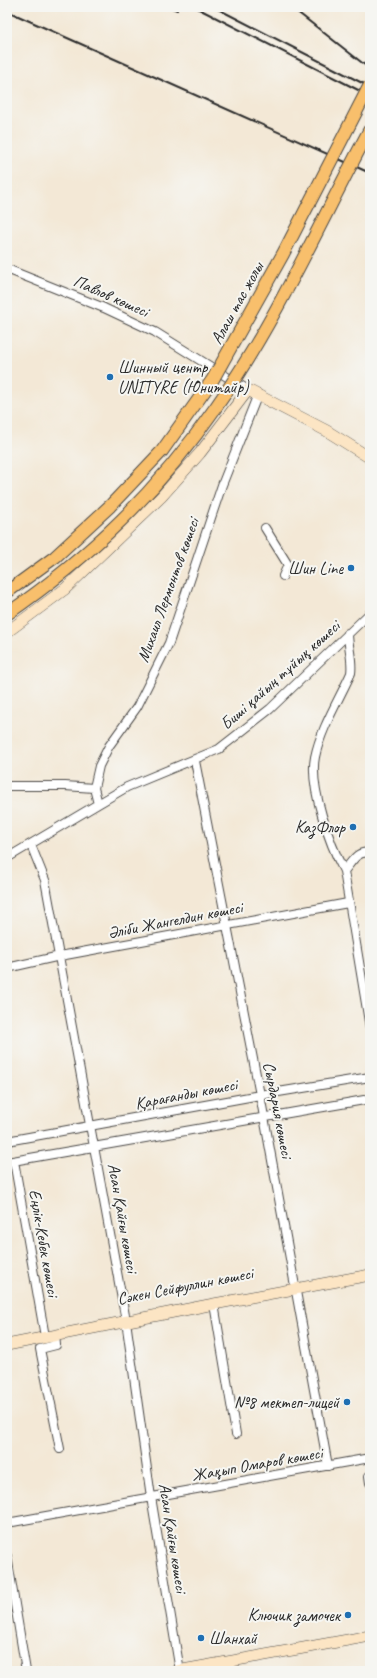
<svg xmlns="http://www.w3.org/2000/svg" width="377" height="1678" viewBox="0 0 377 1678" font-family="Caveat,sans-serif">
  <rect width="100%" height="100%" fill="#f6f6f2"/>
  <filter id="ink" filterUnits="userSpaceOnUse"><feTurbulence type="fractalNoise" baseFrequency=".025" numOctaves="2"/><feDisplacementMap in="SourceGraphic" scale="8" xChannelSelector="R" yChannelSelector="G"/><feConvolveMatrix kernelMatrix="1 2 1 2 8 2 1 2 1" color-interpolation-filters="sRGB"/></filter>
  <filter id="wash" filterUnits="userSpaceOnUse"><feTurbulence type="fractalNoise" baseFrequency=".012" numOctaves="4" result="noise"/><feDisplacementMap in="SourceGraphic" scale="16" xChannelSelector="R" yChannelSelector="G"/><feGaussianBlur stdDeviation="0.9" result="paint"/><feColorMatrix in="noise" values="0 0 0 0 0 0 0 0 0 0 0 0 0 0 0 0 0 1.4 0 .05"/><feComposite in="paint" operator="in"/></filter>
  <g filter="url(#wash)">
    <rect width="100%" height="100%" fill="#f3e8d6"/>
  </g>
  <g filter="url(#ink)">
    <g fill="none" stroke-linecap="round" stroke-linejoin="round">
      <defs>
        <path id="street" d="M7,269l97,39 51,24 93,58
          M265,528l23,37 -5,11
          M348,633c0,14 5,27 3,40 -12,27 -30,55 -36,84 -6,30 15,88 29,114l26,157
          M195,761l65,334 68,371
          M7,786h58l29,2
          M98,804l29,-17 92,-38 51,-40 100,-96
          M31,845l14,35 81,441 25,176 29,174
          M7,858l91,-54 -4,-16 5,-22 10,-20 28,-39 32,-64 53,-158 36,-91
          M344,871c8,-9 13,-21 26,-18
          M7,968l53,-12 288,-53
          M7,1141l253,-46 110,-18
          M14,1161l30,170
          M7,1162l363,-63
          M214,1304l22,130
          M55,1335l1,10 -16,4 20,100
          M369,1476l1,7
          M7,1523l363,-65
          M7,1556l19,115"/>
        <path id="secondary" d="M7,632l58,-43 96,-92 39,-44 48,-63 79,41 43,27
          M7,1345l207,-41 156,-29
          M177,1671l193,-35"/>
      </defs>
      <use href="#street" stroke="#494745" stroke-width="10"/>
      <use href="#secondary" stroke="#494745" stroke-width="12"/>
      <use href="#street" stroke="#fff" stroke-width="8"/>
      <use href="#secondary" stroke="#fce5c4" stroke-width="11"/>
      <path stroke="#2b2b2b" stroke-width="2" d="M170,7l7,3
        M195,7l175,89
        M214,7l156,80
        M291,7l79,62
        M7,11l363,162"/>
      <defs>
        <path id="primary-bridge" d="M7,592l48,-35 55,-51 52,-55 51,-72 70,-125 87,-169
          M7,614c84,-58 151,-123 209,-207 61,-87 104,-185 154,-278"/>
      </defs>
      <use href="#primary-bridge" stroke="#494745" stroke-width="14" stroke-linecap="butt"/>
      <use href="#primary-bridge" stroke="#f8bf6c" stroke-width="12"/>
    </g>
  </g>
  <g fill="#1f6fb2" stroke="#f6f6f2" stroke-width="1.5">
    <circle cx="110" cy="377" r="4"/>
    <circle cx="351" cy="568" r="4"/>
    <circle cx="353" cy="827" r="4"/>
    <circle cx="347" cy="1402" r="4"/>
    <circle cx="348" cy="1615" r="4"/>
    <circle cx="201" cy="1638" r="4"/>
  </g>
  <g text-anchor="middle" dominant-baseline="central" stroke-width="4" stroke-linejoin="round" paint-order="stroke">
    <g font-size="17" fill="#2b2b2b" stroke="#f6f6f2">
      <text transform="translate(111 296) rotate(24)">Павлов көшесі</text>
      <text transform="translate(237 303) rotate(-61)">Алаш тас жолы</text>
      <text transform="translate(168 590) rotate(-70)">Михаил Лермонтов көшесі</text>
      <text transform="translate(280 675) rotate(-42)">Биші қайың тұйық көшесі</text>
      <text transform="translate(175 920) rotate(-11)">Әліби Жангелдин көшесі</text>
      <text transform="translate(186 1094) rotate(-11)">Қарағанды көшесі</text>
      <text transform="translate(278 1110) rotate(79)">Сырдария көшесі</text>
      <text transform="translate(123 1218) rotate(80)">Асан Қайғы көшесі</text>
      <text transform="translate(44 1243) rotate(80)">Еңлік-Кебек көшесі</text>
      <text transform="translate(185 1286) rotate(-11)">Сәкен Сейфуллин көшесі</text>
      <text transform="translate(257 1464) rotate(-10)">Жақып Омаров көшесі</text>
      <text transform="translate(173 1538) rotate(81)">Асан Қайғы көшесі</text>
    </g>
    <g font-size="17" fill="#2b2b2b" stroke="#f6f6f2" text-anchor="end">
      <text x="118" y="367" text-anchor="start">Шинный центр<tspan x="118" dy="20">UNITYRE (Юнитайр)</tspan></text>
      <text x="343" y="568">Шин Line</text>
      <text x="345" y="827">КазФлор</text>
      <text x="339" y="1402">№8 мектеп-лицей</text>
      <text x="340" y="1615">Ключик замочек</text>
      <text x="209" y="1638" text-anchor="start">Шанхай</text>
    </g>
  </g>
  <rect width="377" height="1678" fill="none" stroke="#f6f6f2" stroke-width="24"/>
</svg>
